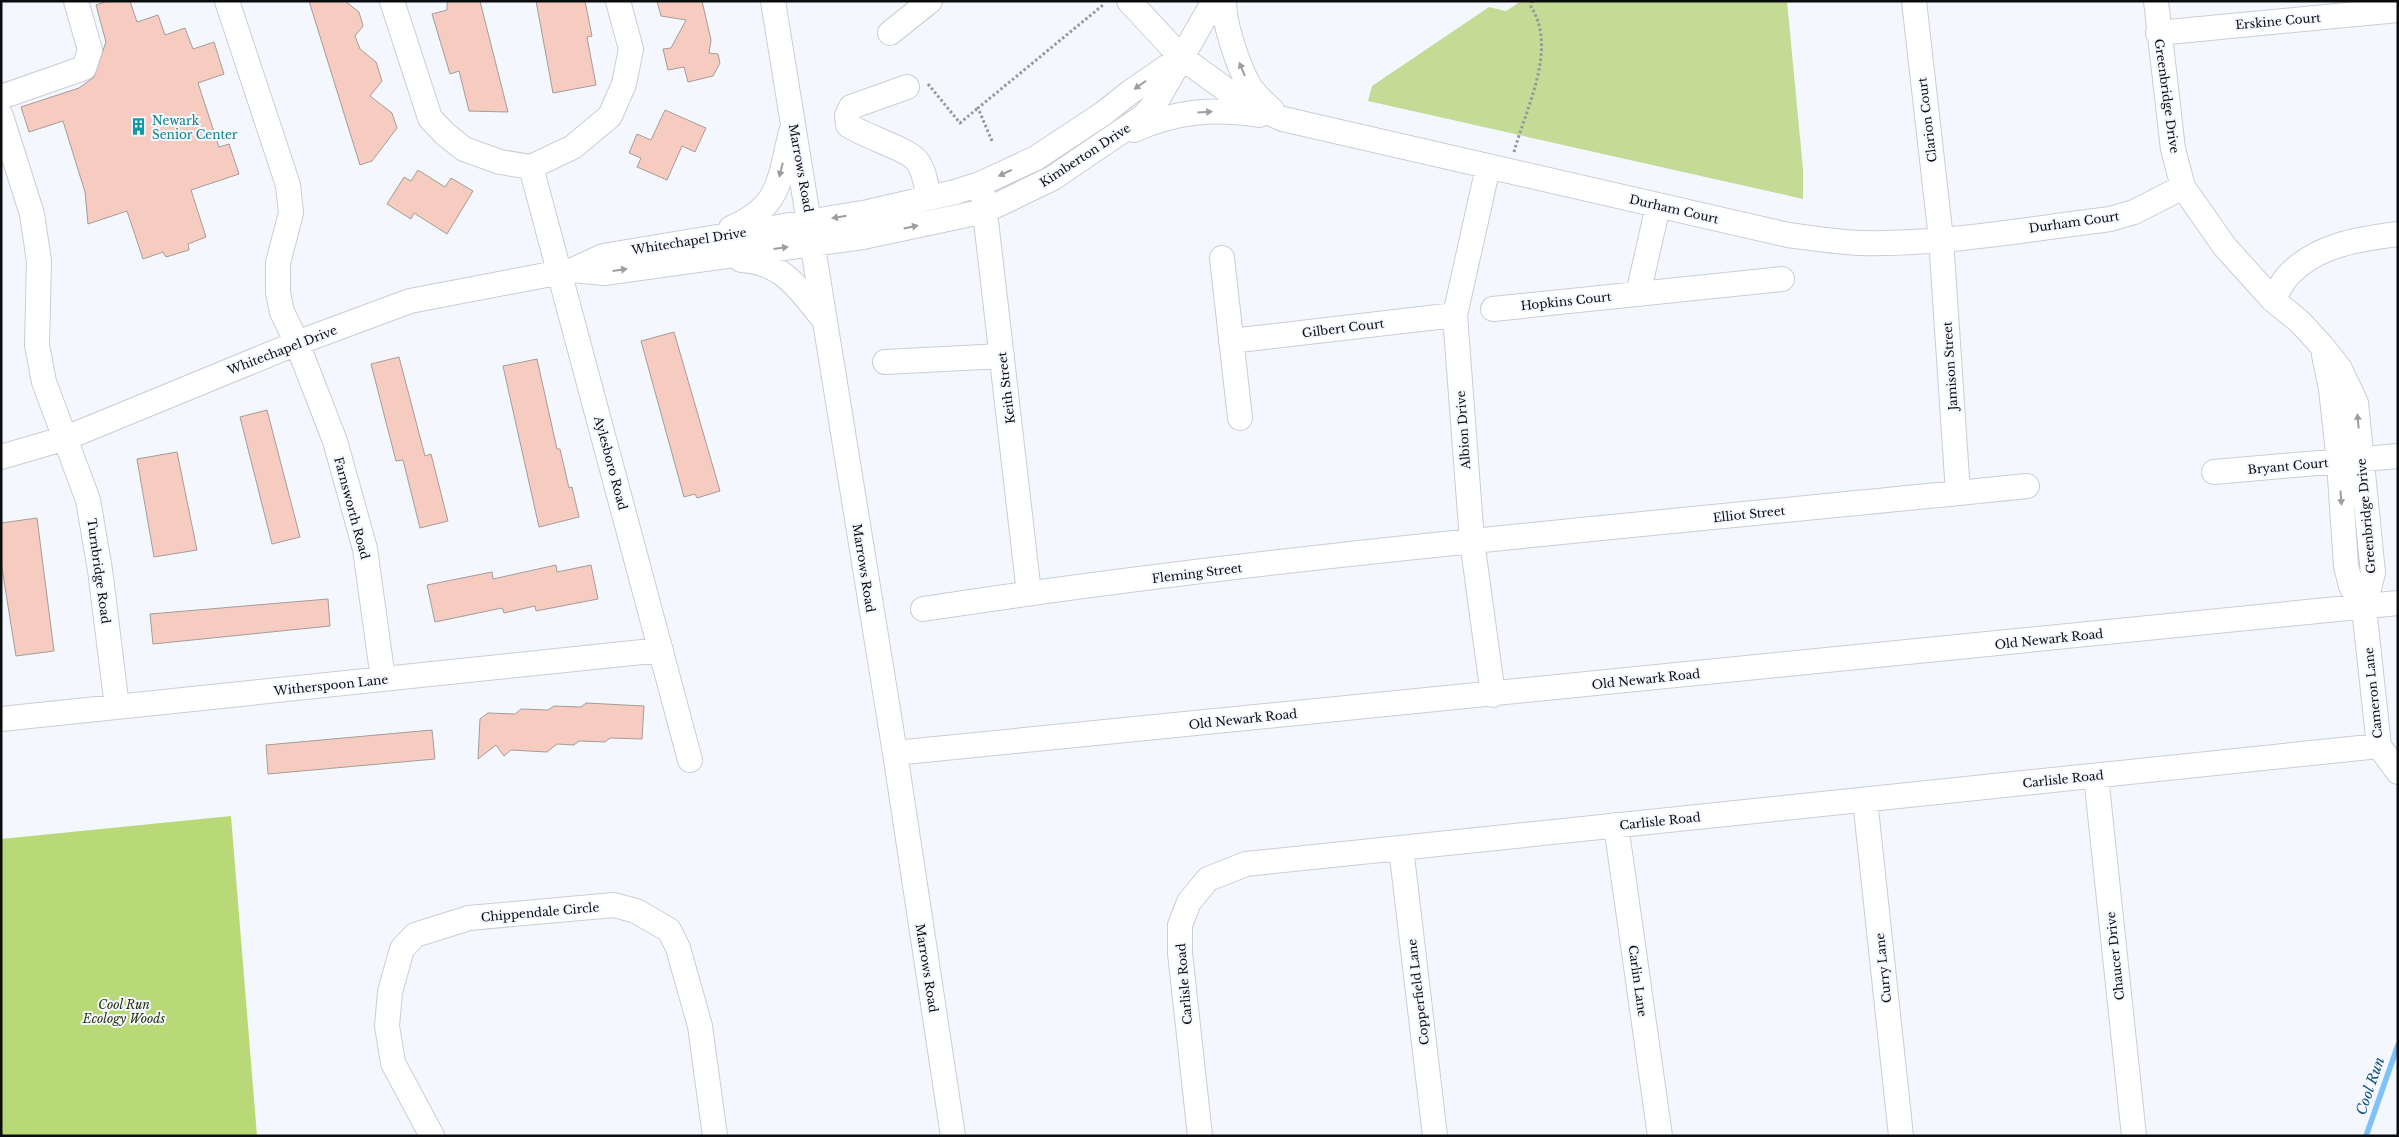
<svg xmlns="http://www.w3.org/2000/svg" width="2399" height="1137" viewBox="0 0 2399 1137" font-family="'Libre Baskerville',serif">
  <rect width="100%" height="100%" fill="#f4f8fe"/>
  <path fill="#c4db96" d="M1521,1h266l16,168v30l-435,-98 4,-15 117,-79 17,4z"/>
  <path fill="#b9d877" d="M231,816l26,320h-256v-297z"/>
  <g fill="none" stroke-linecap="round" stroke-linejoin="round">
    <path stroke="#7fc2f8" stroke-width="5.5" d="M2366,1136l32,-91"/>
  </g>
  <path fill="#f6ccc0" stroke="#a59c99" d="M108,1h22l7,21 21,-7 7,20 20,-7 8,21 21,-7 10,32 -26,9 21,64 10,-3 10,30 -48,16 15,47 -18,7 1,6 -23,7 -3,-5 -20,7 -16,-48 -39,13 -3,-32 -22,-71 -34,11 -8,-25 58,-19 15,-11 12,-35 -10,-37z
    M309,1h36l14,11 4,14 -8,10 5,13 16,13 6,19 -12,15 22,17 5,15 -25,33 -12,4z
    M447,1h33l28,111 -39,-1 -10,-40 -9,3 -18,-60 15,-4z
    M536,1h49l7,35 -5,1 9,48 -43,8z
    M657,1h45l9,39 -2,13 9,1 2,9 -7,13 -25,6 -4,-15 -16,3 -5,-21 8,-1 15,-28 -25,-4z
    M665,110l41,18 -11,24 -13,-6 -15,34 -30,-13 4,-9 -12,-5 8,-19 14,6z
    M418,170l27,17 6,-9 22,13 -26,43 -33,-21 -3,6 -24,-15 17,-27 7,4z
    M674,332l46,159 -23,7 -2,-4 -11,3 -43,-156z
    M399,357l26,99 6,-2 17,67 -28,7 -17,-68 -7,1 -25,-97z
    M537,359l20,90h3l9,39 3,-1 7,30 -40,10 -36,-161z
    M267,410l33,127 -28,7 -32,-127z
    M177,452l20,98 -43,7 -17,-98z
    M37,518l17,133 -38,5 -15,-94v-39z
    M556,565l1,7 34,-7 7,34 -62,12 -1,-5 -31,7 -2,-5 -67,14 -8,-37 65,-13 1,7z
    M328,599l2,27 -177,18 -3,-30z
    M586,703l58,3 -2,33 -32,-1 -5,4 -26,-1 -5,4 -17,-1 -10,8 -36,-2 -7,6 -8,-11 -18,14 2,-40 8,-6 27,1 6,-5 27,1 6,-4 27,1z
    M432,730l3,29 -167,15 -2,-29z"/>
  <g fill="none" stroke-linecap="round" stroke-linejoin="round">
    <defs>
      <path id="minor" d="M227,1l61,184 3,28 -13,50v30l4,19 15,31 38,98 30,108 18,130
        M392,1l38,117 15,16 19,15 36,13 31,5
        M773,1l122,752 58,383
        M1129,1l52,56 62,45 40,17 505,116c24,3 48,7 72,8 83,2 168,-14 250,-24l24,-7 49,-25
        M1224,1c0,24 14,65 26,86 6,9 14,16 22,23
        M1914,1l27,238 17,254
        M2156,1l17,148 10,38 42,60 48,53 27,22 22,24 18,23 16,34 17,170 -9,35 15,138 19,26
        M890,33l40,-32
        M2158,33l240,-23
        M907,87l-56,20 -4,8 1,10c16,11 62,25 69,36 8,10 9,25 12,37
        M1,97l83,-29 6,-18 -14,-49
        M1,116l31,98 7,47 -2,84 7,37 44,118 12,70 17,137
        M1134,130c41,-19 80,-22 125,-15
        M531,167l159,593
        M531,167l42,-20 37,-31 14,-32 7,-35 -13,-48
        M1488,167l-33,148 17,226 21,154
        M983,195l46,398
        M731,228c50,-21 48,-48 60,-96
        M1222,258l18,160
        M741,260c43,2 59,31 84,61
        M573,270l30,-14 265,-44 87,-20 25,-8 56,-26 68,-45 25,-20 48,-33
        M1638,294l20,-88
        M2273,300c4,-7 8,-16 14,-23 28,-32 72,-38 111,-43
        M1493,309l289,-30
        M1231,341l224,-26
        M2324,355l7,34 8,73 7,104 5,20 13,22
        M885,362l117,-6
        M1,457l65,-19 231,-95 113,-42 162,-31 32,3 259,-36 122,-26 68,-33 91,-62 12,-14 58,-101
        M2214,472l184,-16
        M923,609c366,-56 736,-85 1104,-123
        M1,719l660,-69
        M895,753l1503,-150
        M2096,776l38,360
        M1865,800l36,336
        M1616,825l44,311
        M1401,848l34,288
        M432,1136l-39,-73 -6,-37 3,-34 12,-43 13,-14 54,-17 145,-13 22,6 33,19 9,18 22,78 15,110
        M1200,1136l-20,-183v-28l9,-23 19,-23 38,-15 1133,-118"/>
    </defs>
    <use href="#minor" stroke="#c9cdd5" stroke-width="26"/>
    <path stroke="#95989c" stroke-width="3" stroke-dasharray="2.5 2.5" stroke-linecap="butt" d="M928,84l32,39 18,-15
      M992,141l-14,-33 125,-103
      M1514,152c12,-44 44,-104 17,-145l1,-6"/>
    <use href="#minor" stroke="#fff" stroke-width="24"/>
  </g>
  <defs><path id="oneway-solid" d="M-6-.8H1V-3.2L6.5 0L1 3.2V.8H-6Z" transform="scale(1.25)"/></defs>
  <g fill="#9d9e9f">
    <use href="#oneway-solid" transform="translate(1242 69) rotate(-112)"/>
    <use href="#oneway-solid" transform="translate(1140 85) rotate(145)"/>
    <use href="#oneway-solid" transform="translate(1205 112) rotate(-3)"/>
    <use href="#oneway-solid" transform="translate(781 170) rotate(104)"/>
    <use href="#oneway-solid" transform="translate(1005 173) rotate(155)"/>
    <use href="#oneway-solid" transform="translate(839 217) rotate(171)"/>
    <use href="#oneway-solid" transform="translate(911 227) rotate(-12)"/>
    <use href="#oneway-solid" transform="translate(781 248) rotate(-8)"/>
    <use href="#oneway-solid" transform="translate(620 270) rotate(-8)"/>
    <use href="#oneway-solid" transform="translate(2358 421) rotate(-95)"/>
    <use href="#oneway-solid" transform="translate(2341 498) rotate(86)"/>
  </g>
  <defs>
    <symbol id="building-bare" viewBox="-9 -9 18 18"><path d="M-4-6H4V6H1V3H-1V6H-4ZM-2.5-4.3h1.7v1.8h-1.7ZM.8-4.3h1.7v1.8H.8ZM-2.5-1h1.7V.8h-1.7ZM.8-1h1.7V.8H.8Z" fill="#0f9aa8" stroke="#f4f8fe" stroke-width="2.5" paint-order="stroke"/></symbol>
  </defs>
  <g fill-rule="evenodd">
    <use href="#building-bare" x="126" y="114" width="25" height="25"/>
  </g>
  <g text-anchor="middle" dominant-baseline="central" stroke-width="4" stroke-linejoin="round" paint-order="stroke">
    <g font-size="12" fill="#0b0c0e" stroke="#f4f8fe">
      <text transform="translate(2278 21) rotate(-5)">Erskine Court</text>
      <text transform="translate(2167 96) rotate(82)">Greenbridge Drive</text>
      <text transform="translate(1927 120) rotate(-97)">Clarion Court</text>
      <text transform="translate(1085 155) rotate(-33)">Kimberton Drive</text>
      <text transform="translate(801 168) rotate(80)">Marrows Road</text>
      <text transform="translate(1674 209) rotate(13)">Durham Court</text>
      <text transform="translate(2074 222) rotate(-8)">Durham Court</text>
      <text transform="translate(689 241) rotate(-9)">Whitechapel Drive</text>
      <text transform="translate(1566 301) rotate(-6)">Hopkins Court</text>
      <text transform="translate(1343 328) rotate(-7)">Gilbert Court</text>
      <text transform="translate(282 350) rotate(-21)">Whitechapel Drive</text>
      <text transform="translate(1950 366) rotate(-94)">Jamison Street</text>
      <text transform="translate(1006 388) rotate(-97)">Keith Street</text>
      <text transform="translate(1463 430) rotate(-94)">Albion Drive</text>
      <text transform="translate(611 463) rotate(75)">Aylesboro Road</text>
      <text transform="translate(2288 466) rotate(-5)">Bryant Court</text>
      <text transform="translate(352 508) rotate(75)">Farnsworth Road</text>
      <text transform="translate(1749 514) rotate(-6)">Elliot Street</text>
      <text transform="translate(2366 516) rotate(-95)">Greenbridge Drive</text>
      <text transform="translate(864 568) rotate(81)">Marrows Road</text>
      <text transform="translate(99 571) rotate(82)">Turnbridge Road</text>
      <text transform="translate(1197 573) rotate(-7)">Fleming Street</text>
      <text transform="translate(2049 639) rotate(-6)">Old Newark Road</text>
      <text transform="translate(1646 679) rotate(-6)">Old Newark Road</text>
      <text transform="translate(331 685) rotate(-6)">Witherspoon Lane</text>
      <text transform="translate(2373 693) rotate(-96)">Cameron Lane</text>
      <text transform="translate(1243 719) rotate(-6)">Old Newark Road</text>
      <text transform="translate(2063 779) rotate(-6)">Carlisle Road</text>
      <text transform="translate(1660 821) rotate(-6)">Carlisle Road</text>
      <text transform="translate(540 912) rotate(-5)">Chippendale Circle</text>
      <text transform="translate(2115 956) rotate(-96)">Chaucer Drive</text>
      <text transform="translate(927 968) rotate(81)">Marrows Road</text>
      <text transform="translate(1883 968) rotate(-96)">Curry Lane</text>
      <text transform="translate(1638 981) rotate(82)">Carlin Lane</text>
      <text transform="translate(1184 984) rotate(-95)">Carlisle Road</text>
      <text transform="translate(1418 992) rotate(-97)">Copperfield Lane</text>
    </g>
    <g font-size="12" fill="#0d838f" stroke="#f4f8fe" text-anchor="start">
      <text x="152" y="120">Newark<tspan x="152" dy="14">Senior Center</tspan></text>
    </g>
    <g font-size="12" font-style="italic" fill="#253007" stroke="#f4f8fe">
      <text x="124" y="1004">Cool Run<tspan x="124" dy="14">Ecology Woods</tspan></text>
    </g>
    <g font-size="14" font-style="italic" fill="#0f517c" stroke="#f4f8fe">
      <text transform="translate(2370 1086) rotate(-71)">Cool Run</text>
    </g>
  </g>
  <rect width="2399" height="1137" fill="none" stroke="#0b0c0e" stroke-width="5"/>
</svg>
